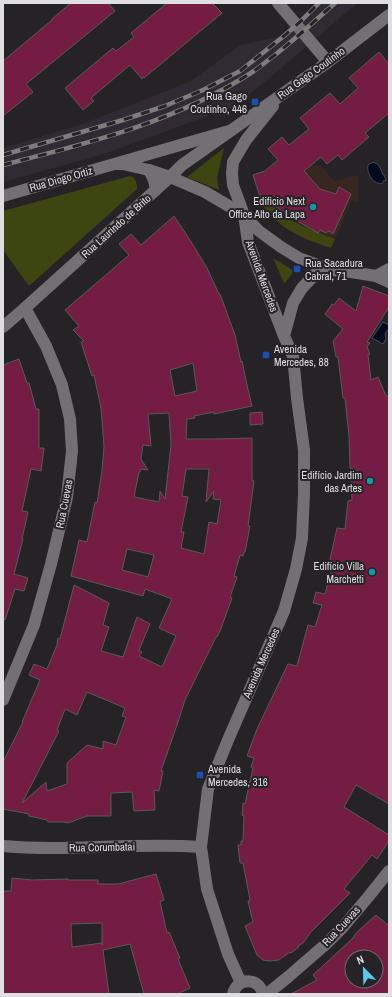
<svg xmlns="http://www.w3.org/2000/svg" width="392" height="997" viewBox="0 0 392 997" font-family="'Archivo Narrow',sans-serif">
  <rect width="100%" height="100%" fill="#252326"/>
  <path fill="#382620" d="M312,165l9,1 13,15 24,-6v28l-6,-2 -21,47 -25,-8 -15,-9 -14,-10 -13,-14z"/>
  <path fill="#302a32" d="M315,3h43l-15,12 -24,21 -59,50 -28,21 -128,47 -101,28v-34l77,-23 111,-44 49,-36 38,-8 20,-17z"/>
  <path fill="#3d4611" d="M224,148l-7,30 2,12 -32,-13z
    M130,176c6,2 7,7 7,13l-108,97 -26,-36v-39z
    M268,203l24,18 19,9 24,9 -4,9c-20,-7 -38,-13 -54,-27 -5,-4 -9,-10 -13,-14z
    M273,258l21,13 -9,12h-1z"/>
  <path fill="#000b1d" stroke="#434a58" d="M373,162c6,1 8,8 10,13h1l2,5 -3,1v2c-9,3 -17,-10 -15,-18z
    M383,322l6,3v3l-4,6 1,5 -3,5 -11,-6z"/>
  <path fill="#731d42" stroke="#5d585a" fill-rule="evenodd" d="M71,3h37l7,8 -89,73 7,8 -30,24v-55l49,-41v-1z
    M167,3h45l10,10 -78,65 -1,-1 -1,2 -12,-14 -39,33 3,3 -11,9 -18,-22 48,-40 3,3 18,-14 -3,-4z
    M379,52l10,12v49l-24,20 4,4 -27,23 -4,-5 -11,9 -6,-7 -17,14 16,18 16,5 3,-7 12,7 -18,40 -4,-3 -3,2 -6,-3 -2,3 -24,-14 -25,-17 -4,3 -2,-6 -2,1 -8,-25 12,-4 13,-11 -10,-11 14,-12 7,8 20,-16 -9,-11 30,-25 10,11 18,-16 -9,-10z
    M174,216l16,24 17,28 12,26h1l15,41 6,27 1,-1 5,24 5,21 -38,8v-2l-20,4 1,2 -8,1 -1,20h29l37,-1v42l2,1 -6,45h2l-5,26h-1l-1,4 -3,-1 -6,21 3,1 -7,20 2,1 -12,33 -3,6h-1l-31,63 -8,25 -16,46h2l-4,20 -5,-1 1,20 -21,1 -2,-19 -21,1v23h-24l-19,7 -4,-1h-16l-1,-2 -18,-4v-2l-26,-5v-47l20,-40h-1l18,-42 -11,-5 5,-11 13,5 10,-24 1,-7 2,1 14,-54 35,18 -6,22 6,2 -8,24 22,6 14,-40 13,7 -11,26 3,2 -3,4 23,11 14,-31 -17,-8 13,-29 -27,-10 -2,7 -72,-20 8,-36 8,2 8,-40 2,1 5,-32 2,-25 -3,-38 -7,-33 -2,1 -11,-34 3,-1 -11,-11 6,-4 -14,-16 64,-55 -10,-11 12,-10 10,11zM193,363l4,28 -22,5 -5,-26zM169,413l2,32 -6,54 -5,-8 -1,11 -25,-5 5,-25h1l1,-3 7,1 -7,-11 2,-14 8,1 -3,-32zM186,469h23l-3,33 8,-11 -1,8 8,1 -4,24 -8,-2 -5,32 -23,-6 3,-16h-3l7,-35 -6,-1zM127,549l27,6 -6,22 -26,-7zM87,692l38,16 -3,8 4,1 -10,28 -13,-4v8l-16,-4 -20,18v21l-20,7 -1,-9 -24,21 37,-72 -2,-1 8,-21 12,6z
    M363,286l26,10v11l-22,35 3,1 -3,4 3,7 -2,1 3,25 7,-3 8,19h3v408l-33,-19 -12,22 45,28v6l-12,18 -5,-4 -28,34 6,4 -39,39 -8,11 -5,3 1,1 -8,6 -1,-1 -11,8 -10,1 -6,-1 -6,-5 -12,-29 8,-4 -5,-21 2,-1 -7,-37h-3l-2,-18h3v-4h2l1,-25 -2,-1 1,-12 2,1 8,-36 -2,-1 3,-9 -7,-2 10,-27 31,-65 9,2 11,-41 7,2 7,-22 -9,-2 3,-11 9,2 8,-29 -3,-6 7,-31 8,1 3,-28 4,-1 -1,-32h-1l-1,-32 -4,-38h-2l-5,-41h-2l-3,-16 10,-12 -18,-15 7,-10 2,1 5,-7 17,13z
    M19,359l8,24h2l7,26h3v39h5l-3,23 -10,-2 -9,42 6,1 -6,27h1l-9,35 14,4 -4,13 -9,-2 -10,31 -2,-1v-254z
    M262,412l1,12 -13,1v-12z
    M156,874l8,26 -4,2 7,31 2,-1 11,26 -2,1 12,29 -13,6h-33l-14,-50 -27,6 6,44h-106v-103h8l1,-13 20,2 36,-1v1h30v4h20zM102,923v22v-2l-30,4 -1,-23z
    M376,915l13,11v68h-98l26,-14 -4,-5 39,-36 5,-7zM352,957h24v24h-24z"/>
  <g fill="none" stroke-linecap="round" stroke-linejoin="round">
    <path stroke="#737074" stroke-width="12" d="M118,163l31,7 21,7 35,15 39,23 15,16 22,16 18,11 32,12 20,2 25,4 13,6
      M3,196l226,-65
      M376,276l13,-7
      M284,336l9,-33 9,-15 20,-21
      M3,700l31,-75 17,-61 16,-67 5,-46 -2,-32 -8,-34 -16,-39 -21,-38
      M3,846c66,6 132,-4 198,1
      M241,983l-13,-29 -21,-65 -6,-42 7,-58 20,-49 56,-129 12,-42 6,-31 2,-45v-43l-7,-52 -4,-42 -9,-20 -36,-94 -4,-27
      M233,994c4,-17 26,-17 30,0
      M267,994l21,-17 38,-33 17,-17 26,-31 20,-25"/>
    <path stroke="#737074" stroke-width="12" d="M278,3l50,59
      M149,170l5,10 2,10
      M244,215l-11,-30 -1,-12 1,-11 13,-22 27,-34
      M3,327l22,-19 145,-131 12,-12 146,-103 61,-47"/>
    <defs>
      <path id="rail" d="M3,155l120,-35 42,-14 38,-16 37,-19 44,-35 17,-15 18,-18
        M3,165c87,-22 175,-44 251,-94 7,-5 14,-11 21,-16 21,-17 40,-34 60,-52"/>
    </defs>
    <use href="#rail" stroke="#7d7c7e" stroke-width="4.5"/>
    <use href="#rail" stroke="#252326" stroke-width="3" stroke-dasharray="9" stroke-linecap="butt"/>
  </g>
  <g fill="#1a4fb4" stroke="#252326" stroke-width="1.5">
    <rect x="251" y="98" width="8" height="8" rx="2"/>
    <rect x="293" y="265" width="8" height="8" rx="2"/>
    <rect x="262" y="351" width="8" height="8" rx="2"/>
    <rect x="196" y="771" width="8" height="8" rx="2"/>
  </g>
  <g fill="#0f9aa8" stroke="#252326" stroke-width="1.5">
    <circle cx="313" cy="207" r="4"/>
    <circle cx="370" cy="481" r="4"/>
    <circle cx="372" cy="572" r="4"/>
  </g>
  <g text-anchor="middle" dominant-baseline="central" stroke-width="4" stroke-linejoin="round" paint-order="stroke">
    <g font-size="11" fill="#dfdee0" stroke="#252326">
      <text transform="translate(311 73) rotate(-36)">Rua Gago Coutinho</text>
      <text transform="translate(61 179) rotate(-16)">Rua Diogo Ortiz</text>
      <text transform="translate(116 226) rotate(-42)">Rua Laurindo de Brito</text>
      <text transform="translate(262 276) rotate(70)">Avenida Mercedes</text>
      <text transform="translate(64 504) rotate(-79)">Rua Cuevas</text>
      <text transform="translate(261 663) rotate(-66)">Avenida Mercedes</text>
      <text transform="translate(102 847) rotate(-1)">Rua Corumbatai</text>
      <text transform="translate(341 926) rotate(-47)">Rua Cuevas</text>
    </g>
    <g font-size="11" fill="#dfdee0" stroke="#252326" text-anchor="end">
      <text x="247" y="96">Rua Gago<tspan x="247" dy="13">Coutinho, 446</tspan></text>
      <text x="305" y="201">Edificio Next<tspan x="305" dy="13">Office Alto da Lapa</tspan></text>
      <text x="305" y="263" text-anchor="start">Rua Sacadura<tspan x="305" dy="13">Cabral, 71</tspan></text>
      <text x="274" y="349" text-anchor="start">Avenida<tspan x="274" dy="13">Mercedes, 88</tspan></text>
      <text x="362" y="475">Edifício Jardim<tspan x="362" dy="13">das Artes</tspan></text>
      <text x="364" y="566">Edifício Villa<tspan x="364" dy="13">Marchetti</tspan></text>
      <text x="208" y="769" text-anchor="start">Avenida<tspan x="208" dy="13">Mercedes, 316</tspan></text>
    </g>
  </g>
  <rect width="392" height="997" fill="none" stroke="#dfdee0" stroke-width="8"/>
  <g transform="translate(364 969) rotate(337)"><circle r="19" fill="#252326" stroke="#6f6e70"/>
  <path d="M0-3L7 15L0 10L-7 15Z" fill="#5cc7e8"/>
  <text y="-6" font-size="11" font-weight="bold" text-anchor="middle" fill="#dfdee0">N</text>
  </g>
</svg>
